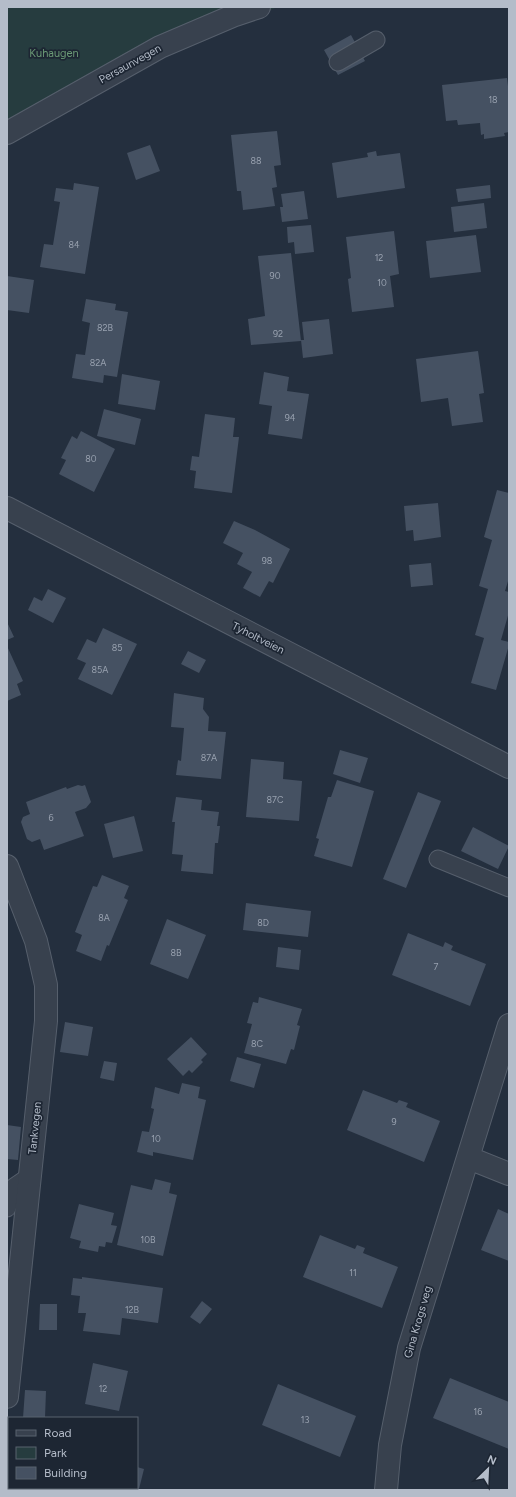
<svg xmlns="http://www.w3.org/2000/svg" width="516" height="1497" viewBox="0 0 516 1497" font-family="Figtree,sans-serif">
  <rect width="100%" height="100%" fill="#242f3e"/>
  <path fill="#263c3f" d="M7,7h271l-141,53 -130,72z"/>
  <path fill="#455162" d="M351,35l14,26 -27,14 -14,-25z
    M507,78l2,16v38l-5,1 1,3 -21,3v-5l-3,1 -1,-12 -22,2 -1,-5 -11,1 -4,-36z
    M277,131l4,34 -7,1 3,21 -5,1 3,18 -32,4 -2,-19h-4l-6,-56z
    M150,145l10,26 -24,9 -9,-27z
    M376,151l1,5 23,-3 5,35 -68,10 -5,-35 36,-6 -1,-4z
    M74,183l25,4 -14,87 -45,-7 4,-23 9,1 7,-43 -6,-1 2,-13 17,2z
    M490,185l1,13 -33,4 -2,-13z
    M304,191l4,28 -26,3 -2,-15h3l-2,-13z
    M484,203l3,25 -33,4 -3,-25z
    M311,225l3,27 -19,2 -1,-12 -6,1 -1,-16z
    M394,231l5,43 -9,2 4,31 -42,5 -4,-33 3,-1 -5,-41z
    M476,235l5,37 -51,6 -4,-37z
    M291,253l10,88 -50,4 -3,-26 17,-3 -7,-60z
    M7,276l27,4 -5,33 -22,-3z
    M86,299l30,5 -1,6 13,2 -11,65 -13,-2 -1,8 -31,-5 4,-24 9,1 5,-32 -8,-2z
    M329,319l4,35 -30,4 -2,-18h3l-2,-18z
    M478,351l6,42 -5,1 4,28 -31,4 -4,-28 -27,4 -5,-43z
    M264,372l25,5 -2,14 22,3 -7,45 -34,-5 4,-28 -13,-2z
    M122,374l38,7 -5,29 -37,-6z
    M104,409l37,10 -6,26 -38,-9z
    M205,414l30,4 -2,19h6l-7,56 -38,-5 2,-17 -6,-1 2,-14 7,1z
    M81,431l34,18 -21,43 -35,-18 7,-14 -5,-2 11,-22 5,3z
    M497,490l12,3v85l-4,13 4,1v20l-8,28 8,2v3l-13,45 -25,-7 13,-45 -9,-3 13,-46 -9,-3 13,-46 -8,-3z
    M438,503l3,34 -27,4 -1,-11 -7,1 -2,-25z
    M234,521l21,9 35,19 -17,34 -4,-2 -9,16 -17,-9 9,-16 -15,-8 6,-11 -20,-10z
    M431,563l2,22 -22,2 -2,-22z
    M48,589l18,9 -13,25 -25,-13 6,-13 8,4z
    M7,622l7,15 -7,3z
    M103,628l34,16 -25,51 -34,-16 8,-16 -9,-4 10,-20 9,4z
    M7,646l16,35 -6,3 4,11 -14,6z
    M188,651l18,9 -7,13 -18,-9z
    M174,693l30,5 -1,11 6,8 -1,14 18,1 -5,47 -45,-4 2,-15 3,1 3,-33 -13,-1z
    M340,750l28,8 -8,25 -27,-9z
    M251,759l33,3 -1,17 19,2 -3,40 -53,-4z
    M337,780l37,11 -22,76 -38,-11 5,-17 -3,-1 12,-41h3z
    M78,785l4,1 3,-1 6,17 -5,6 -11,4 9,24 -40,14 -4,-11 -8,3 -5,-3 -6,-17 2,-5 7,-3 -4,-12 40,-15 1,2z
    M418,792l23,9 -35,87 -23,-9z
    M176,797l26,3 -1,10 18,2 -2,14h3l-2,17h-3l-2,31 -32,-3 2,-16 -11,-1 3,-32h-3z
    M134,816l9,35 -30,7 -9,-34z
    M473,827l36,19 -11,23 -37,-18z
    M102,875l27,11 -5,12 4,2 -19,46 -2,-1 -6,16 -25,-10 6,-16 -7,-3 18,-46 4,1z
    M246,903l65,8 -3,26 -65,-7z
    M167,919l39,16 -18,44 -38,-15z
    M408,933l35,14 2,-5 8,4 -2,4 35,14 -16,42 -78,-31z
    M278,947l23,3 -2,20 -23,-3z
    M259,997l43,12 -5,16 3,1 -6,24 -3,-1 -5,15 -42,-11 8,-29 -5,-1 6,-21 5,1z
    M65,1022l28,5 -5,29 -28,-4z
    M191,1037l16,17 -6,6 2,2 -11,11 -3,-3 -6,6 -16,-17z
    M237,1057l24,7 -7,24 -24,-7z
    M104,1061l13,2 -3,18 -14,-3z
    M182,1083l18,4 -2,11 8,2 -13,60 -40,-8v4l-16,-4 5,-21 7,1 5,-23 -3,-1 4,-21 24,7z
    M363,1090l34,13 2,-3 9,3 -2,4 34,14 -16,41 -77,-32z
    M7,1125l14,2 -3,33 -11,-1z
    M155,1179l16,4 -2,10 8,2 -14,61 -46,-11 14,-60 21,5z
    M79,1204l35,9 -3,12 6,1 -5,17 -6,-1 -1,5 -6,-1 -1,6 -19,-4 2,-7 -11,-3z
    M498,1209l11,5v47l-28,-11z
    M320,1235l35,14 2,-4 8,3 -2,5 35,14 -16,41 -79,-31z
    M82,1277l81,11 -5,35 -36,-5 -2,17 -37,-4 3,-18h-8l2,-17 -9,-1 2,-17 9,1z
    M202,1301l10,8 -12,15 -10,-7z
    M40,1304h17v26h-18z
    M93,1363l35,8 -9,40 -34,-7z
    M450,1378l59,24v47l-76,-31z
    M278,1384l78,32 -16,41 -78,-32z
    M25,1390l21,1 -1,27h-22z
    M137,1467l7,2 -5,20h-2z
    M65,1488h40v2h-41z"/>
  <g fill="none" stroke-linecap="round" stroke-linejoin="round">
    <defs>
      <path id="service" d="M338,62l38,-22
        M438,859l71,29
        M7,1208l7,-21 16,-11"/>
      <path id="minor" d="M7,866l29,75 10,44v36l-39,376
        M469,1158l40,16
        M386,1490l4,-45 19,-97 100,-323"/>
      <path id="tertiary" d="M7,133l153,-86 75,-32 24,-8
        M7,508l502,259"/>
    </defs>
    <use href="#service" stroke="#565f6c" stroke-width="19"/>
    <use href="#minor" stroke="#565f6c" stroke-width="24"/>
    <use href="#tertiary" stroke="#565f6c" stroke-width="24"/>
    <use href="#service" stroke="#38414e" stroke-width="17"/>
    <use href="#minor" stroke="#38414e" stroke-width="22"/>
    <use href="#tertiary" stroke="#38414e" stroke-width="22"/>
  </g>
  <g text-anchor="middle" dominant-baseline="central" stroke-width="3.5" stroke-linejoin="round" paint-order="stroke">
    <g font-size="9" fill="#98a1af">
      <text x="493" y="99">18</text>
      <text x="256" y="160">88</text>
      <text x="74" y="244">84</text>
      <text x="379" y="257">12</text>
      <text x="275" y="275">90</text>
      <text x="382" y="282">10</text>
      <text x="105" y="327">82B</text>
      <text x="278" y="333">92</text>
      <text x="98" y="362">82A</text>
      <text x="290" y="417">94</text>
      <text x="91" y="458">80</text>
      <text x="267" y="560">98</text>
      <text x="117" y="647">85</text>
      <text x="100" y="669">85A</text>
      <text x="209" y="757">87A</text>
      <text x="275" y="799">87C</text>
      <text x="51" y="817">6</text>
      <text x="104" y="917">8A</text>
      <text x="263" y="922">8D</text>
      <text x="176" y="952">8B</text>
      <text x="436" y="966">7</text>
      <text x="257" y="1043">8C</text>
      <text x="394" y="1121">9</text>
      <text x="156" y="1138">10</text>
      <text x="148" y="1239">10B</text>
      <text x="353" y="1272">11</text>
      <text x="132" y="1309">12B</text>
      <text x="103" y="1388">12</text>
      <text x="478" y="1411">16</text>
      <text x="305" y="1419">13</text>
    </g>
    <g font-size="11" fill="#6b9a76" stroke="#1d2633">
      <text x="54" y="53">Kuhaugen</text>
    </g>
    <g font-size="11" fill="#b4bcc9" stroke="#1d2633">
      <text transform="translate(130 64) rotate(-29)">Persaunvegen</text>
      <text transform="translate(258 638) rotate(27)">Tyholtveien</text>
      <text transform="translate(35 1128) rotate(-84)">Tankvegen</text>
      <text transform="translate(418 1322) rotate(-74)">Gina Krogs veg</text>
    </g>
  </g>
  <rect width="516" height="1497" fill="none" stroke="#b4bcc9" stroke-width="16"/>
  <rect x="8" y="1417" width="130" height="72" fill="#1d2633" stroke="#59626f"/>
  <rect x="16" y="1430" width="20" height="6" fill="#38414e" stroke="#59626f"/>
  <text x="44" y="1437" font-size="12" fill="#b4bcc9">Road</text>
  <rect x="16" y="1447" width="20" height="12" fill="#263c3f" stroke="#59626f"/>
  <text x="44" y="1457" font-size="12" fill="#b4bcc9">Park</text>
  <rect x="16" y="1467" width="20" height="12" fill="#455162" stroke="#59626f"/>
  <text x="44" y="1477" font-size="12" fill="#b4bcc9">Building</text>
  <g transform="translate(488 1469) rotate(24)" stroke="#1d2633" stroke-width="3" paint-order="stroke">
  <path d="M0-3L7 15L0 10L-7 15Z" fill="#b4bcc9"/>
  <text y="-6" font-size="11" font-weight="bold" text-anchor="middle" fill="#b4bcc9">N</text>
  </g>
</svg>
